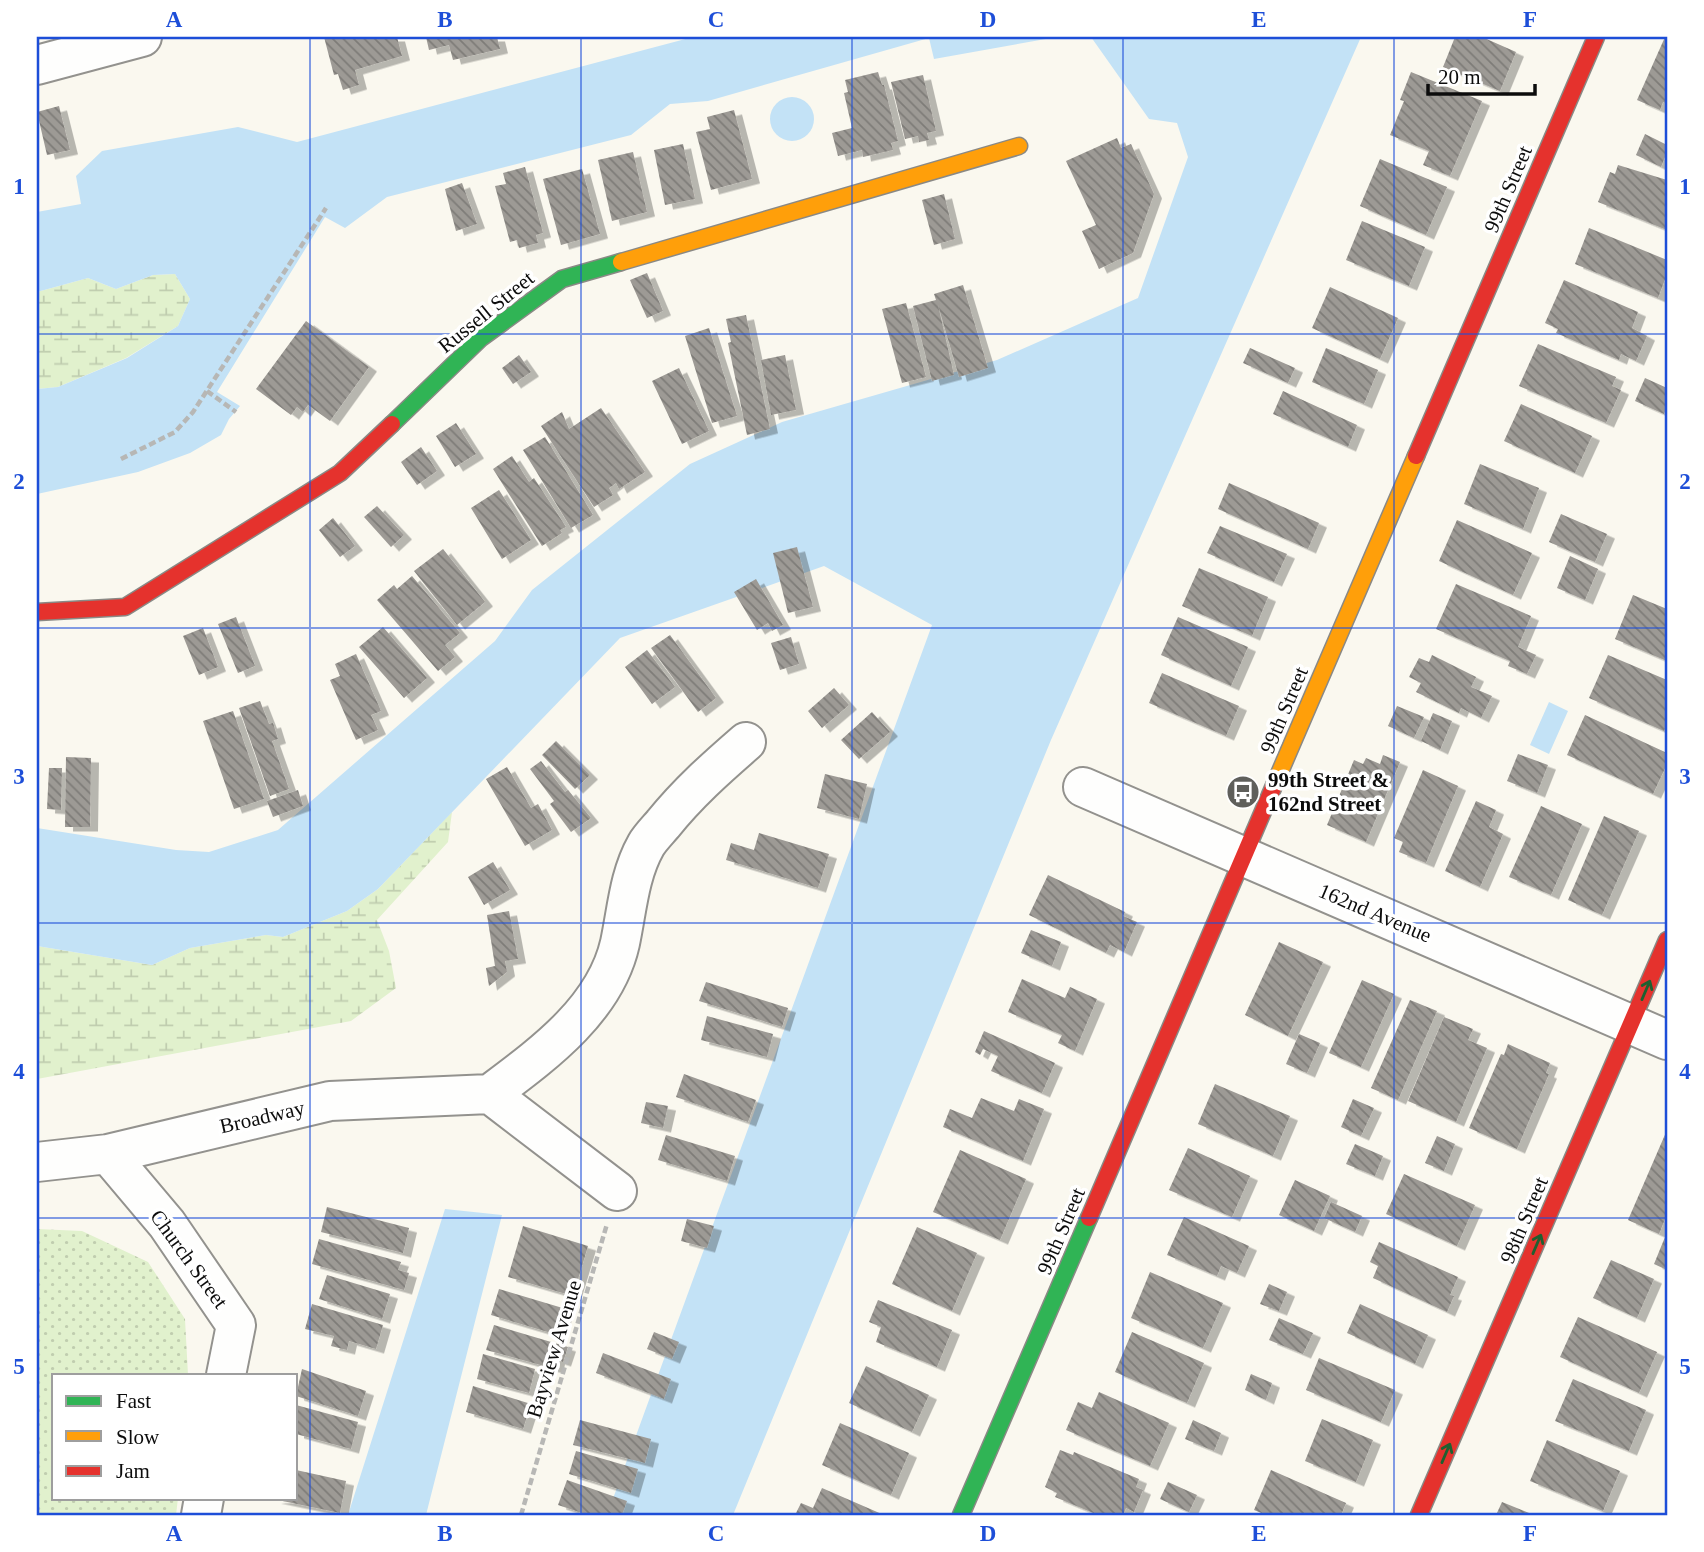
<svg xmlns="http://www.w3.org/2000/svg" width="1704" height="1552" viewBox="0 0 1704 1552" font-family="'Times New Roman',serif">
  <defs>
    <pattern id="grass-dots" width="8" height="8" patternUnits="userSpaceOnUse" patternTransform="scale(1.75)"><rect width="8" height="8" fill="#e1f1cd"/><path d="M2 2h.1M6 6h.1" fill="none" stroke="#c0cdaf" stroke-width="1.8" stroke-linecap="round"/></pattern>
    <pattern id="wetland-marsh" width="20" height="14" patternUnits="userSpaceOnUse" patternTransform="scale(1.75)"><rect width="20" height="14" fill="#e1f1cd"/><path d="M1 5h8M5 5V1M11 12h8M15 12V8" fill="none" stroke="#c0cdaf"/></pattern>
    <pattern id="building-back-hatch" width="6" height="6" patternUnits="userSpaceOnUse" patternTransform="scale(1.75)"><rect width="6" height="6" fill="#9d9a95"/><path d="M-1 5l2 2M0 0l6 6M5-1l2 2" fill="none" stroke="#7e7c78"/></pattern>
    <filter id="shadow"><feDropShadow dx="8" dy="4.5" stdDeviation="0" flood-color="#0004"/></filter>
  </defs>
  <rect width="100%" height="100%" fill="#faf8ef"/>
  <path fill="url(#grass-dots)" d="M37,1229l45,2 66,31 37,57 3,56h-134v123h124l-2,17h-139z"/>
  <path fill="url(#wetland-marsh)" d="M175,274l15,25 -12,27 -52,32 -68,29 -21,2v-97l51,-14 28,11 37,-14z
    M452,812l-4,30 -71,78 12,31 7,37 -45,33 -314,58v-133l115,19 38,-17 76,-13 17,2 64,-26 31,-22z"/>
  <path fill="#c3e2f6" d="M693,37h364l-123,22 -5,-21 -221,63 -38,3 -39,31 -244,62 -42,31 -20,-11 -108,175 23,14 -11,13 -8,16 -31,18 -52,19 -101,22v-105l21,-2 69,-29 51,-32 12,-27 -15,-25 -22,1 -37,14 -28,-11 -51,14v-80l44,-8 -5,-28 26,-25 136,-24 59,15z
    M1091,37h270l-310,703 -318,775h-126l325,-890 -108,-59 -204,72 -242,251 -31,22 -64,26 -17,-2 -76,13 -38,17 -115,-19v-118l139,22 33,2 69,-22 217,-189 37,-51 158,-126 92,-42 215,-62 141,-62 50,-141 -11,-34 -28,-4z
    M770 119a22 22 0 1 1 44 0a22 22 0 1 1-44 0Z
    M1549,702l19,9 -19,43 -19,-9z
    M445,1209l57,6 -76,300h-78z"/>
  <path fill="url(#building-back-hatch)" filter="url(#shadow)" d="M324,37h73l5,19 -47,14 4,15 -16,5 -5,-16 -4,1z
    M426,37h71l3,12 -47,11 -4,-15 -20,5z
    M1455,37h27l34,15 -16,39 -57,-24z
    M1665,37h2v67l-4,-2 -3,8 -23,-10z
    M878,72l4,13h2l14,56 -7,2 2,7 -30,7 -1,-7 -24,6 -6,-23 20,-5 -8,-35 4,-1 -3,-12z
    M1411,72l71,29 -32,75 -27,-11 6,-14 -39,-16 14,-34 -4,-1z
    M923,75l13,56 -9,2 2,7 -10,2 -1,-6 -13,3 -14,-57z
    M59,106l11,44 -23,5 -10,-43z
    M734,110l18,69 -41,11 -15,-58 14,-3 -3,-12z
    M1645,134l22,11v7l-6,15 -25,-12z
    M1117,138l4,10 10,-4 23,50 -21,59 -34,16 -17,-38 14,-6 -30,-64z
    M683,144l12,55 -30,6 -11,-55z
    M633,152l14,60 -35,9 -14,-61z
    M1380,159l67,28 -21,48 -66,-29z
    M1618,165l49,15v50l-69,-28 12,-30 5,2z
    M525,167l18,66 -7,2 2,8 -19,5 -2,-8 -7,2 -15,-56 11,-2 -3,-11z
    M582,169l18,65 -39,11 -18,-66z
    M462,183l15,41 -21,7 -11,-42z
    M944,194l11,45 -21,6 -12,-45z
    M1362,221l63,26 -16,39 -63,-26z
    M1589,228l78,32v14l-9,24 -83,-34z
    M647,273l16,38 -16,7 -17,-38z
    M1564,280l74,32 -6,16 15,8 -11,25 -15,-7 -2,6 -63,-27 2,-4 -13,-6z
    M963,285l25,83 -29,9 -21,-72 16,70 -22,6 -19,-75 23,-6 -2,-6z
    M1330,287l68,31 -18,41 -68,-31z
    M906,303l20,74 -24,6 -20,-74z
    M746,315l24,114 -23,6 -19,-92 3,-1 -5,-23z
    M306,321l63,46 -39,54 -22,-16 -5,7 -6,-5 -6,8 -35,-26z
    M709,328l28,88 -25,7 -27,-87z
    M1538,344l78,33 -4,9 9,4 -15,33 -87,-37z
    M1250,348l45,20 -7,15 -45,-20z
    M1326,348l52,22 -14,34 -52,-22z
    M519,355l12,17 -18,12 -11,-16z
    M785,355l11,55 -25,5 -10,-55z
    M679,368l30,63 -27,13 -30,-63z
    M1645,378l22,10v18l-3,8 -29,-13z
    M1283,391l74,34 -9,22 -75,-33z
    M1521,404l71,32 -17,37 -71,-32z
    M601,408l44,64 -26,17 -3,-6 -4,3 -3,2 4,7 -19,12 -53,-81 21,-14 7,17z
    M456,423l20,31 -21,13 -19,-31z
    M545,437l48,78 -22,13 -48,-78z
    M421,447l16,24 -20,14 -16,-23z
    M512,456l17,26 5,-4 32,49 -6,3 2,3 -20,13 -49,-77z
    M1480,464l59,24 -16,41 -59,-25z
    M1229,483l90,40 -11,26 -90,-40z
    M499,490l32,50 -29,19 -31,-51z
    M377,506l27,29 -13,12 -27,-30z
    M1561,514l46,20 -12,28 -46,-20z
    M333,518l22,28 -15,11 -21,-27z
    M1457,520l75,33 -19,42 -74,-34z
    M1220,526l67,28 -13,28 -67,-29z
    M797,547l16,60 -25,6 -15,-60z
    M443,549l42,53 -28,23 -43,-54z
    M1570,556l28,13 -13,31 -28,-12z
    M1199,568l69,29 -16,39 -70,-30z
    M412,576l48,57 -15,12 10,12 -17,14 -61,-71 17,-15 3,4z
    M756,579l27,46 -11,6 -4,-8 -11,7 -23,-38z
    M1456,584l75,32 -13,31 18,8 -9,19 -19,-8 2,-5 -74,-32z
    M1633,595l34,14v52l-52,-22z
    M236,617l19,49 -17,7 -20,-49z
    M1178,617l70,30 -17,39 -70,-31z
    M383,627l44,51 -23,20 -45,-51z
    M203,628l15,39 -19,8 -16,-39z
    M670,635l46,63 -18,14 -47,-64z
    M791,637l8,27 -19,6 -9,-27z
    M647,650l28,37 -23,17 -27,-37z
    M356,654l25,57 -10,4 7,15 -22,10 -26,-60 10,-4 -5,-12z
    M1432,655l44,22 -5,10 21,9 -11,22 -20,-10 -2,5 -43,-21 5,-9 -12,-6 10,-19 10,4z
    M1608,655l59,25v44l-3,7 -75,-33z
    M1162,673l77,33 -13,30 -77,-33z
    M834,688l15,17 -27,23 -14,-17z
    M260,701l9,23 4,-1 5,16 -6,2 17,48 -19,7 -31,-88z
    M1397,706l27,11 -10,21 -26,-12z
    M233,711l31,88 -30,10 -31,-88z
    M872,712l18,20 -31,27 -18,-19z
    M1433,713l19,8 -12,29 -19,-9z
    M1585,715l82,38v11l-14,30 -86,-39z
    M556,741l34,34 -15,14 -33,-34z
    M1518,754l30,11 -11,28 -30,-12z
    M1383,755l17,7 -34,80 -39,-17 27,-65 9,4 3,-6 14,6z
    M66,757l25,1 -1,69h-25z
    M541,761l24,31 3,-2 23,28 -20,14 -21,-28 4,-3 -24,-32z
    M507,767l24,41 7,-4 14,26 -27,16 -39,-67z
    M49,768h13l-1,42 -14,-1z
    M1423,770l35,16 -32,77 -27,-11 4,-10 -9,-4z
    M825,774l42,10 -8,35 -42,-11z
    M298,790l5,16 -30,11 -6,-16z
    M1476,801l20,9 -7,17 14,7 -23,53 -35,-16z
    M1541,806l41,18 -31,71 -42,-18z
    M1604,816l35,15 -37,84 -34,-15z
    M759,833l70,21 -11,34 -92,-28 5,-17 23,7z
    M493,862l17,28 -26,15 -16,-28z
    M1048,875l77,37 -2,4 14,6 -13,30 -14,-7 -4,8 -77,-38z
    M509,911l9,48 -13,2 2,11 -18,14 -3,-18 9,-2 -8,-51z
    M1031,930l30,12 -9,24 -31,-13z
    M1279,942l44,20 -35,74 -43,-21z
    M1022,979l43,19 5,-11 27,12 -22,52 -17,-8 4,-8 -54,-23z
    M1362,980l32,14 -33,73 -32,-14z
    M706,982l82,26 -6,19 -83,-26z
    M1410,1000l27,11 -39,89 -27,-12z
    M707,1016l66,18 -6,23 -66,-17z
    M1444,1017l29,12 -5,11 19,8 -31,74 -48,-21z
    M984,1031l71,32 -13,30 -51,-22 7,-15 -15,-7 -3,6 -5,-3z
    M1299,1034l21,9 -13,30 -21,-9z
    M1508,1044l42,19 -4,10 3,1 -32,75 -48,-21 32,-74 3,1z
    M684,1074l72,26 -8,22 -72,-25z
    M1215,1084l75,32 -17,40 -75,-32z
    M981,1098l33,13 5,-12 25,10 -21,52 -80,-34 7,-18 22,9z
    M1353,1099l21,9 -13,28 -20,-9z
    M646,1102l22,4 -5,22 -22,-5z
    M1667,1130v84l-8,20 -31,-14z
    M666,1135l69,21 -8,25 -69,-21z
    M1437,1136l18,8 -11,27 -19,-8z
    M1355,1144l28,12 -8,20 -29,-12z
    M1188,1148l62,28 -18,41 -63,-27z
    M960,1150l66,29 -26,61 -67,-28z
    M1404,1174l71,31 -18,41 -71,-32z
    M1295,1180l35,16 -16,35 -35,-16z
    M1331,1202l31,14 -7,16 -31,-14z
    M327,1207l82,21 -6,25 -82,-21z
    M1184,1217l65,29 -12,27 -16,-7 -4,10 -50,-21z
    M687,1219l27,7 -7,22 -26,-7z
    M523,1226l65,20 -15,50 -65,-19z
    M917,1227l60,26 -25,58 -60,-27z
    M1665,1237l2,1v32l-13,-6z
    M319,1239l82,23 -3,8 11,3 -5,17 -92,-26z
    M1379,1242l79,35 -8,18 4,1 -7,16 -74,-34 5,-12 -8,-4z
    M1611,1260l43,19 -17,39 -44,-20z
    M1150,1272l73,31 -20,45 -72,-30z
    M327,1275l63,19 -8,25 -63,-20z
    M1269,1284l18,8 -8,19 -19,-7z
    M499,1289l67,20 -8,26 -67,-20z
    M878,1300l74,30 -15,37 -61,-25 5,-15 -12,-5z
    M312,1304l71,21 -7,24 -27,-8 -2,9 -16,-4 3,-10 -29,-7z
    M1360,1304l68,31 -13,29 -68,-31z
    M1578,1317l79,35 -18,41 -79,-36z
    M1279,1318l34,15 -10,21 -34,-14z
    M494,1325l74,22 -5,15 -6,-2 -2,9 -69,-19z
    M654,1332l25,10 -7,17 -25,-10z
    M1132,1332l72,31 -17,40 -72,-31z
    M603,1353l68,26 -7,20 -68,-26z
    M483,1354l52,15 -6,24 -52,-14z
    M1319,1358l76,32 -14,32 -75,-32z
    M866,1366l63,29 -17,37 -63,-29z
    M302,1369l64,22 -8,25 -62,-20z
    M1251,1374l21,9 -6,17 -21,-10z
    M1573,1379l73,31 -17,41 -74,-30z
    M473,1386l58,18 -8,25 -57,-17z
    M1099,1392l70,31 -19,43 -84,-36 12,-28 14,6z
    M296,1405l62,17 -7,27 -55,-15z
    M1322,1419l51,21 -17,42 -51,-21z
    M580,1420l71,19 -6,24 -72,-18z
    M1193,1420l28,13 -7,18 -29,-12z
    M840,1423l69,30 -18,42 -69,-30z
    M1547,1440l73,31 -17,40 -73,-30z
    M1060,1450l13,5 1,-3 65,27 -3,8 7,3 -9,22 -8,-4 -3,7h-25l-43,-18 2,-4 -12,-6z
    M576,1451l62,18 -7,24 -62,-19z
    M296,1470l50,11 -6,32 -67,-14 23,-1z
    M1271,1470l75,33 -5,12h-75l-12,-5z
    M567,1480l60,21 -5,14h-34l-30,-10z
    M1168,1482l29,13 -8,17 -29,-13z
    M822,1488l62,27h-89l6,-12 12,5z
    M1502,1502l32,13h-38z"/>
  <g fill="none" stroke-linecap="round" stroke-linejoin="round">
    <defs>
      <path id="street" d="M37,65l105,-28
        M1083,787l584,253
        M490,1094c52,-39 115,-84 130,-151 7,-33 9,-68 26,-98 4,-7 11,-14 17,-21 25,-31 53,-56 83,-82
        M108,1154l59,70 69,101 -10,50
        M37,1162l71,-8 222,-53 160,-7 127,97
        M201,1515l3,-17"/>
      <path id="fast" d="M392,424l89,-86 81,-59 59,-17
        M961,1515l128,-297"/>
      <path id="slow" d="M621,262l398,-116
        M1276,781l140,-325"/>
      <path id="jam" d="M1416,456l180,-419
        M37,612l88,-5 215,-134 52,-49
        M1089,1218l187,-437
        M1419,1515l248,-575"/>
    </defs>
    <use href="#street" stroke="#93928e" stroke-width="42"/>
    <use href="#fast" stroke="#8a8985" stroke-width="19"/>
    <use href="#slow" stroke="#8a8985" stroke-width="19"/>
    <use href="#jam" stroke="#8a8985" stroke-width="19"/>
    <path stroke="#b7b7b5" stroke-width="4.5" stroke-dasharray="7 3.5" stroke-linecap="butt" d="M207,391l29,21
      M121,459l54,-27 18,-20 133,-204
      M521,1515l86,-291"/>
    <use href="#street" stroke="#fefefd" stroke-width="38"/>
    <use href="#fast" stroke="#30b455" stroke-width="16"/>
    <use href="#slow" stroke="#ff9f0a" stroke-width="16"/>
    <use href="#jam" stroke="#e5322d" stroke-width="16"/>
  </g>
  <defs><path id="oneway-shaft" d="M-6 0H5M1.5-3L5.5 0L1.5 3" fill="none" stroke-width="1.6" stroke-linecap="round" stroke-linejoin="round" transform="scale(1.75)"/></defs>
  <g stroke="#1e6030">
    <use href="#oneway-shaft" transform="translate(1646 990) rotate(-67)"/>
    <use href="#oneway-shaft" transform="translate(1537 1244) rotate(-67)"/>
    <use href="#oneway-shaft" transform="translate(1446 1453) rotate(-67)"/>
  </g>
  <path fill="none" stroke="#1d4ed8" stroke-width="2" stroke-opacity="0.55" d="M310,37v1478M581,37v1478M852,37v1478M1123,37v1478M1394,37v1478M37,334h1630M37,628h1630M37,923h1630M37,1218h1630"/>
  <defs>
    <symbol id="bus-disc" viewBox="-11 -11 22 22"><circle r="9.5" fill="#5f5f5b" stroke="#fff"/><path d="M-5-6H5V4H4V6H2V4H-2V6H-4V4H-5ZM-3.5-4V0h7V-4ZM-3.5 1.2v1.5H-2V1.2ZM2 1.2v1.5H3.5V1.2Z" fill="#fff"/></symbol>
  </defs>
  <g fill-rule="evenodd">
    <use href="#bus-disc" x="1224" y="773" width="38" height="38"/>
  </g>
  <g text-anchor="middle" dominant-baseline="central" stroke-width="7" stroke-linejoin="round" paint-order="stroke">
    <g font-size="21" fill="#0c0c0c" stroke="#fff">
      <text transform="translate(1508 189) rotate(-67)">99th Street</text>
      <text transform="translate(486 312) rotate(-39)">Russell Street</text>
      <text transform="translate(1284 710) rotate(-67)">99th Street</text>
      <text transform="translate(1375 913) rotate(23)">162nd Avenue</text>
      <text transform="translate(262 1117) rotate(-13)">Broadway</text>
      <text transform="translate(1524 1220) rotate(-67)">98th Street</text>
      <text transform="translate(1061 1231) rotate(-67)">99th Street</text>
      <text transform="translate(189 1259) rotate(54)">Church Street</text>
      <text transform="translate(554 1349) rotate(-73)">Bayview Avenue</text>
    </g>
    <g font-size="21" font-weight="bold" fill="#0c0c0c" stroke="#fff" text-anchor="start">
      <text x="1268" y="780">99th Street &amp;<tspan x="1268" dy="24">162nd Street</tspan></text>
    </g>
  </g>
  <rect width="1704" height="1552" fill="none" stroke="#ffffff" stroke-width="77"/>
  <rect x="52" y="1374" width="245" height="126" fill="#ffffff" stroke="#9e9e9e" stroke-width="2"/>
  <rect x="66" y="1396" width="35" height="10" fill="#30b455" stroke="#9e9e9e" stroke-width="2"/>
  <text x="116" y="1408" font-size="21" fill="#0c0c0c">Fast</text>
  <rect x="66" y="1431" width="35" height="10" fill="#ff9f0a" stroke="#9e9e9e" stroke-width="2"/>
  <text x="116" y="1444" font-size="21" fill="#0c0c0c">Slow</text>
  <rect x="66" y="1466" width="35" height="10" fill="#e5322d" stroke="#9e9e9e" stroke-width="2"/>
  <text x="116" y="1478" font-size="21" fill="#0c0c0c">Jam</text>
  <path d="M1428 84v10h107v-10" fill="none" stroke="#0c0c0c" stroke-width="3.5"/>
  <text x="1438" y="84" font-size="21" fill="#0c0c0c" stroke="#ffffff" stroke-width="5" paint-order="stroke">20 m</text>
  <rect x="38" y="38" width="1628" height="1476" fill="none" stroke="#1d4ed8" stroke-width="2.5"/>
  <g font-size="23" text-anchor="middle" font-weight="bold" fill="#1d4ed8">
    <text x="174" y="27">A</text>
    <text x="445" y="27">B</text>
    <text x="716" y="27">C</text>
    <text x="988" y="27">D</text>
    <text x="1259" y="27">E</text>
    <text x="1530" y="27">F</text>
    <text x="19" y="194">1</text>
    <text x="1685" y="194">1</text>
    <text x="19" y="489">2</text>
    <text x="1685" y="489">2</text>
    <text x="19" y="784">3</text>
    <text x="1685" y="784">3</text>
    <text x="19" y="1079">4</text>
    <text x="1685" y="1079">4</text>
    <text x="19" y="1374">5</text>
    <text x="1685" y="1374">5</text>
    <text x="174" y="1541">A</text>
    <text x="445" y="1541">B</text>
    <text x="716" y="1541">C</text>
    <text x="988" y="1541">D</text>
    <text x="1259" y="1541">E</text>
    <text x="1530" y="1541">F</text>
  </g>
</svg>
